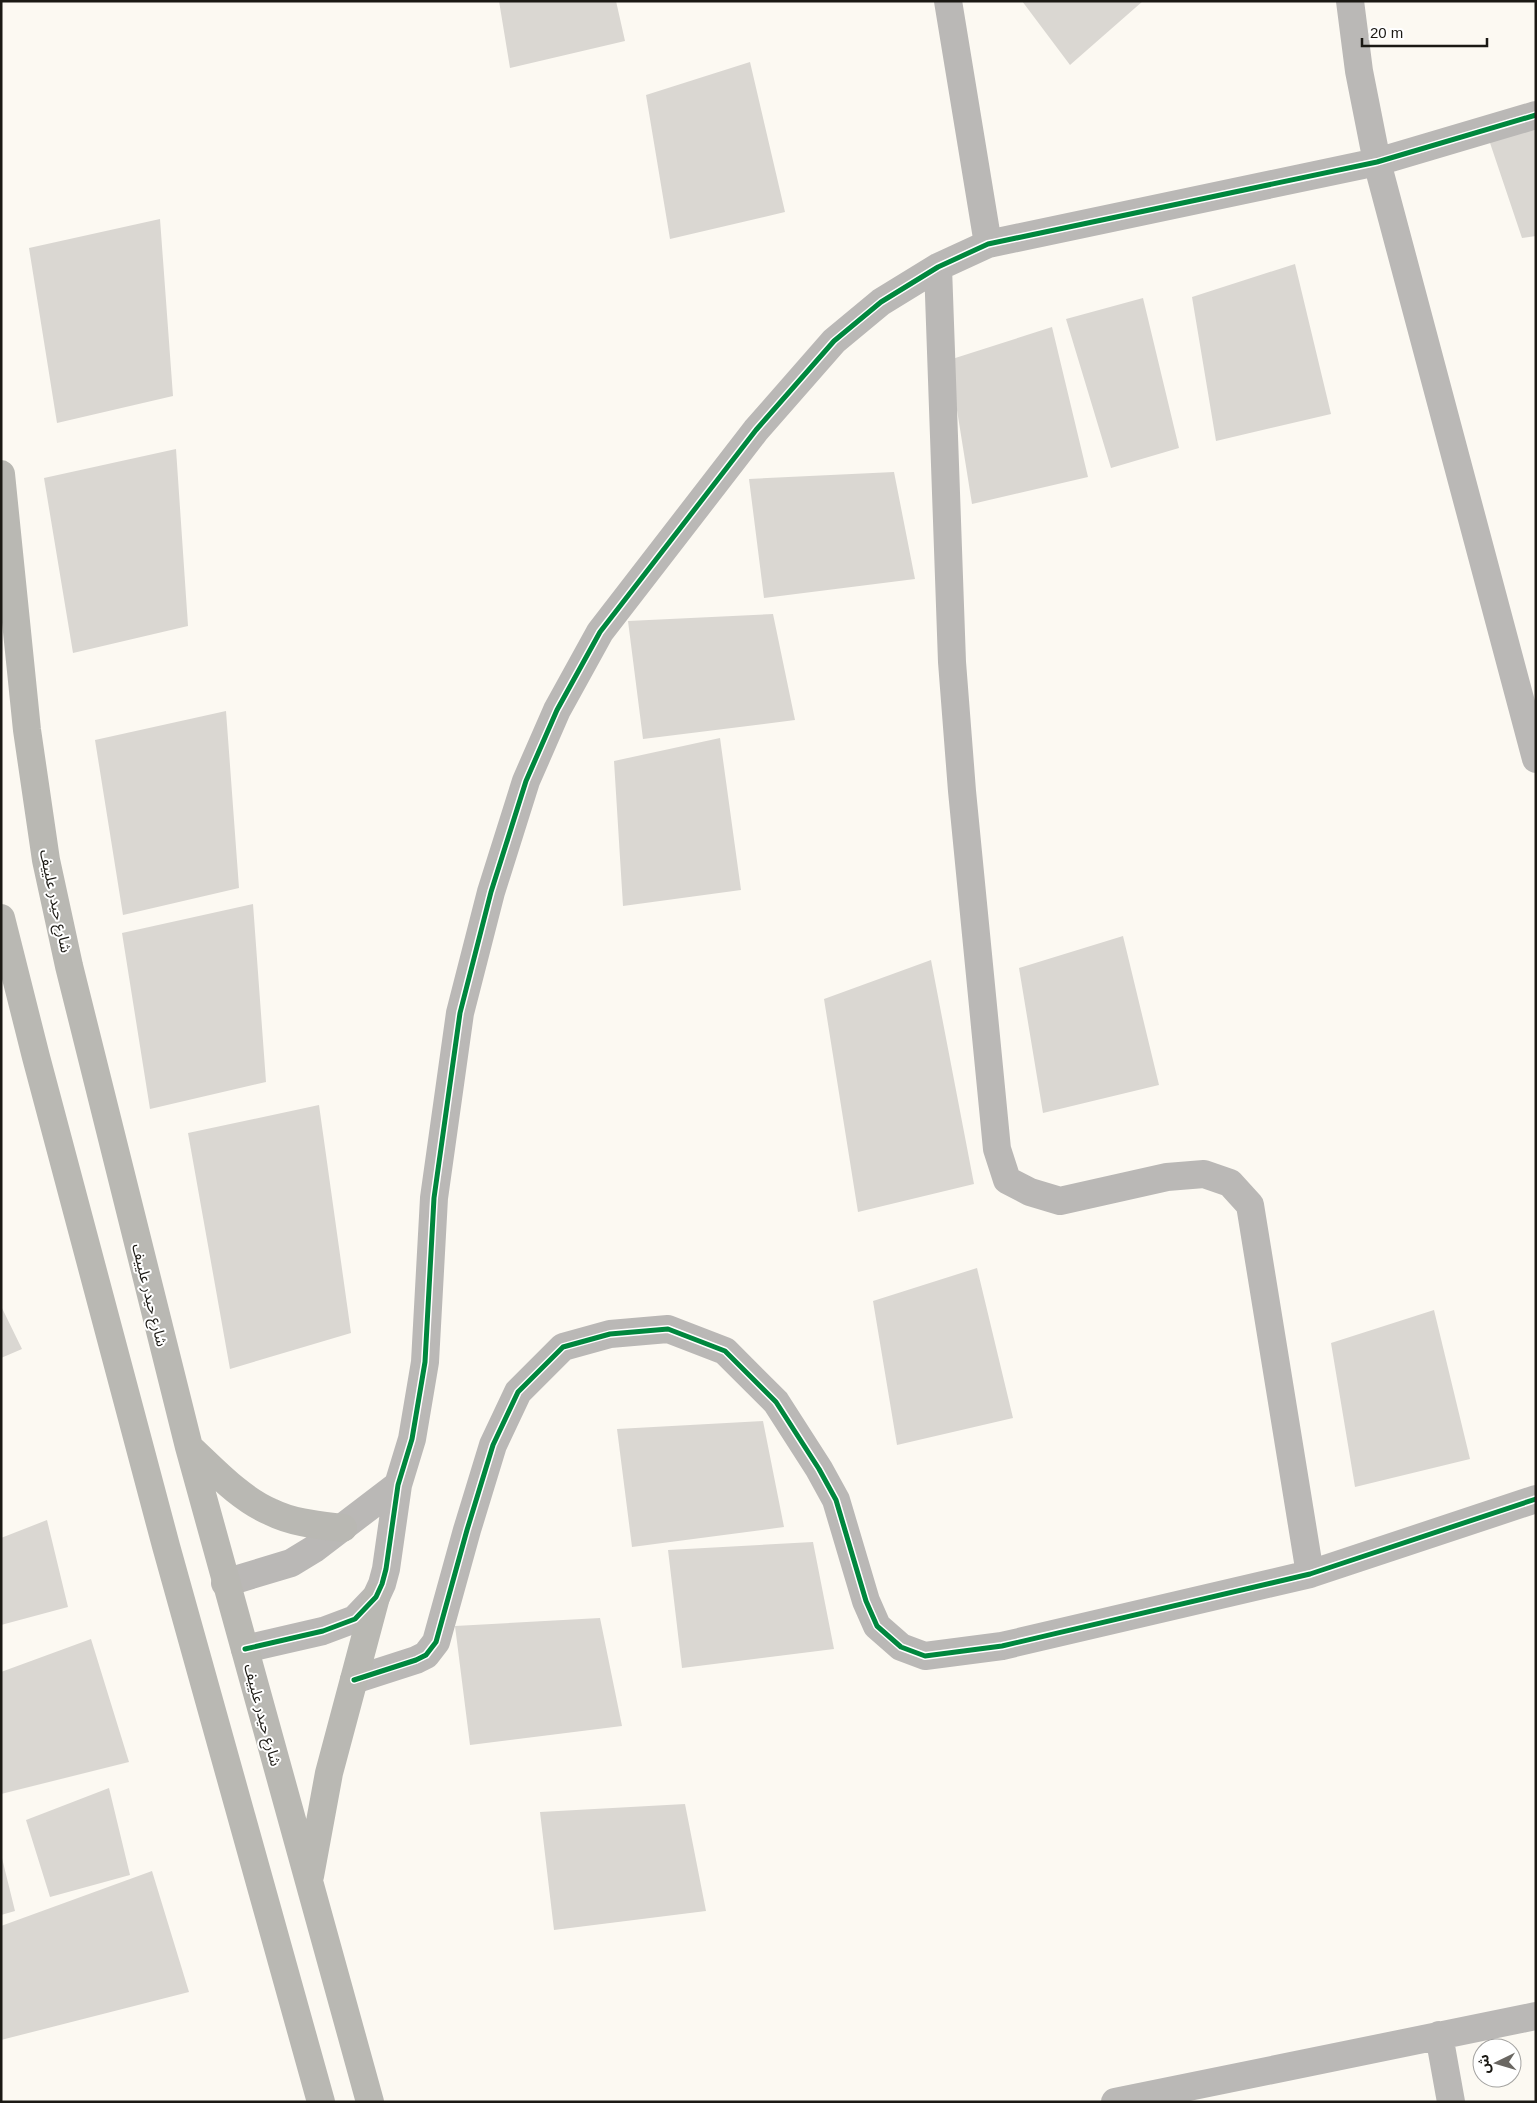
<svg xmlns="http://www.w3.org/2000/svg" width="1537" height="2103" viewBox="0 0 1537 2103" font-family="Helvetica,'Noto Sans Arabic',sans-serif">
  <rect width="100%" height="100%" fill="#fcf9f2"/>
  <path fill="#dad7d2" d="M499,1h117l9,40 -115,27z
    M1022,1h121l-73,64z
    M750,62l35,150 -115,27 -24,-144z
    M1536,122v114l-14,2 -35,-104z
    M160,219l13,177 -116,27 -28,-175z
    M1295,264l36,150 -115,27 -24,-144z
    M1143,298l36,150 -68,20 -45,-149z
    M1052,327l36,150 -116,27 -23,-144z
    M176,449l12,177 -115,27 -29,-175z
    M894,472l21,107 -151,19 -15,-119z
    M773,614l22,106 -152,19 -15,-118z
    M226,711l13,177 -116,27 -28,-175z
    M720,738l21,152 -118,16 -9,-145z
    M253,904l13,178 -116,27 -28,-176z
    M1123,936l36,149 -116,28 -24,-145z
    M931,960l43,224 -116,28 -34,-213z
    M319,1105l32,228 -121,36 -42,-236z
    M977,1268l36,150 -116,27 -24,-144z
    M1,1306l21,43 -21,9z
    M1434,1310l36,149 -115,28 -24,-144z
    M763,1421l21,106 -152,20 -15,-118z
    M47,1520l21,87 -67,18v-87z
    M813,1542l21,107 -152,19 -14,-118z
    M600,1618l22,108 -152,19 -15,-119z
    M91,1639l38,123 -128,32v-122z
    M109,1788l21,87 -80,22 -24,-77z
    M685,1804l21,107 -152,19 -14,-118z
    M1,1854l14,57 -14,4z
    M152,1871l37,121 -188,48v-114z"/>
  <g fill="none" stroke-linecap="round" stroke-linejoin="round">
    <path stroke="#bab8b6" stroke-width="28" d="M948,1l40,243
      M1350,1l9,70 18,91 159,597
      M938,267l14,395 10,129 35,358 10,31 23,12 30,9 107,-24 37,-3 26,9 20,22 60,369
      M225,1583l66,-20 23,-14 84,-64
      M245,1649l78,-18 32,-12 21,-22 6,-13 4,-15 12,-84 14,-46 13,-77 9,-164 26,-185 31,-121 35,-111 31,-71 43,-78 156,-202 78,-89 47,-39 57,-35 50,-23 389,-82 159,-47
      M354,1680l62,-20 10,-5 10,-13 31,-112 26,-85 25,-53 45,-45 47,-13 58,-5 57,22 51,51 43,67 17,31 30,101 11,25 24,21 24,9 77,-10 308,-72 226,-75
      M1439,2035l12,67
      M1115,2102l421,-86"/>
    <path stroke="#b9b8b3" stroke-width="28" d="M1,474l26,256 19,130 23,106 120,481 181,655
      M1,918l35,139 130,489 155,556
      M189,1447c25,23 50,51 82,65 22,11 47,13 72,16
      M310,1876l19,-103 47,-176"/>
    <defs>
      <path id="cycleway" d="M245,1649l78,-18 32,-12 21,-22 6,-13 4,-15 12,-84 14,-46 13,-77 9,-164 26,-185 31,-121 35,-111 31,-71 43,-78 156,-202 78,-89 47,-39 57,-35 50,-23 389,-82 159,-47
        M354,1680l62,-20 10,-5 10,-13 31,-112 26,-85 25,-53 45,-45 47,-13 58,-5 57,22 51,51 43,67 17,31 30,101 11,25 24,21 24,9 77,-10 308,-72 226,-75"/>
    </defs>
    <use href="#cycleway" stroke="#fff" stroke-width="8"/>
    <use href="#cycleway" stroke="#00873e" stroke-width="5"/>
  </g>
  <g text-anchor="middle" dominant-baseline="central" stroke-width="4" stroke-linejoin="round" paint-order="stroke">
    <g font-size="15" fill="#1b1914" stroke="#fff">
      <text transform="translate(56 901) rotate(78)">شارع حيدر علييف</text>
      <text transform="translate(150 1295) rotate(76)">شارع حيدر علييف</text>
      <text transform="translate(263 1715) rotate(75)">شارع حيدر علييف</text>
    </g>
  </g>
  <rect width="1537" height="2103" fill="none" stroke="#1b1914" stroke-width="5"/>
  <g transform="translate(1497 2063) rotate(265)"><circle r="24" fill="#ffffff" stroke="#a4a3a1"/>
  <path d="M0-4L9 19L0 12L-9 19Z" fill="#6a6762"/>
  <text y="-8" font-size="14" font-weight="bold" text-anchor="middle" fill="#1b1914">ش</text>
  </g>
  <path d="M1362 38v8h125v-8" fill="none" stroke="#1b1914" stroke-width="2.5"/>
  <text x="1370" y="38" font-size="15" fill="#1b1914" stroke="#ffffff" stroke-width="4" paint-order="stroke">20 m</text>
</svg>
